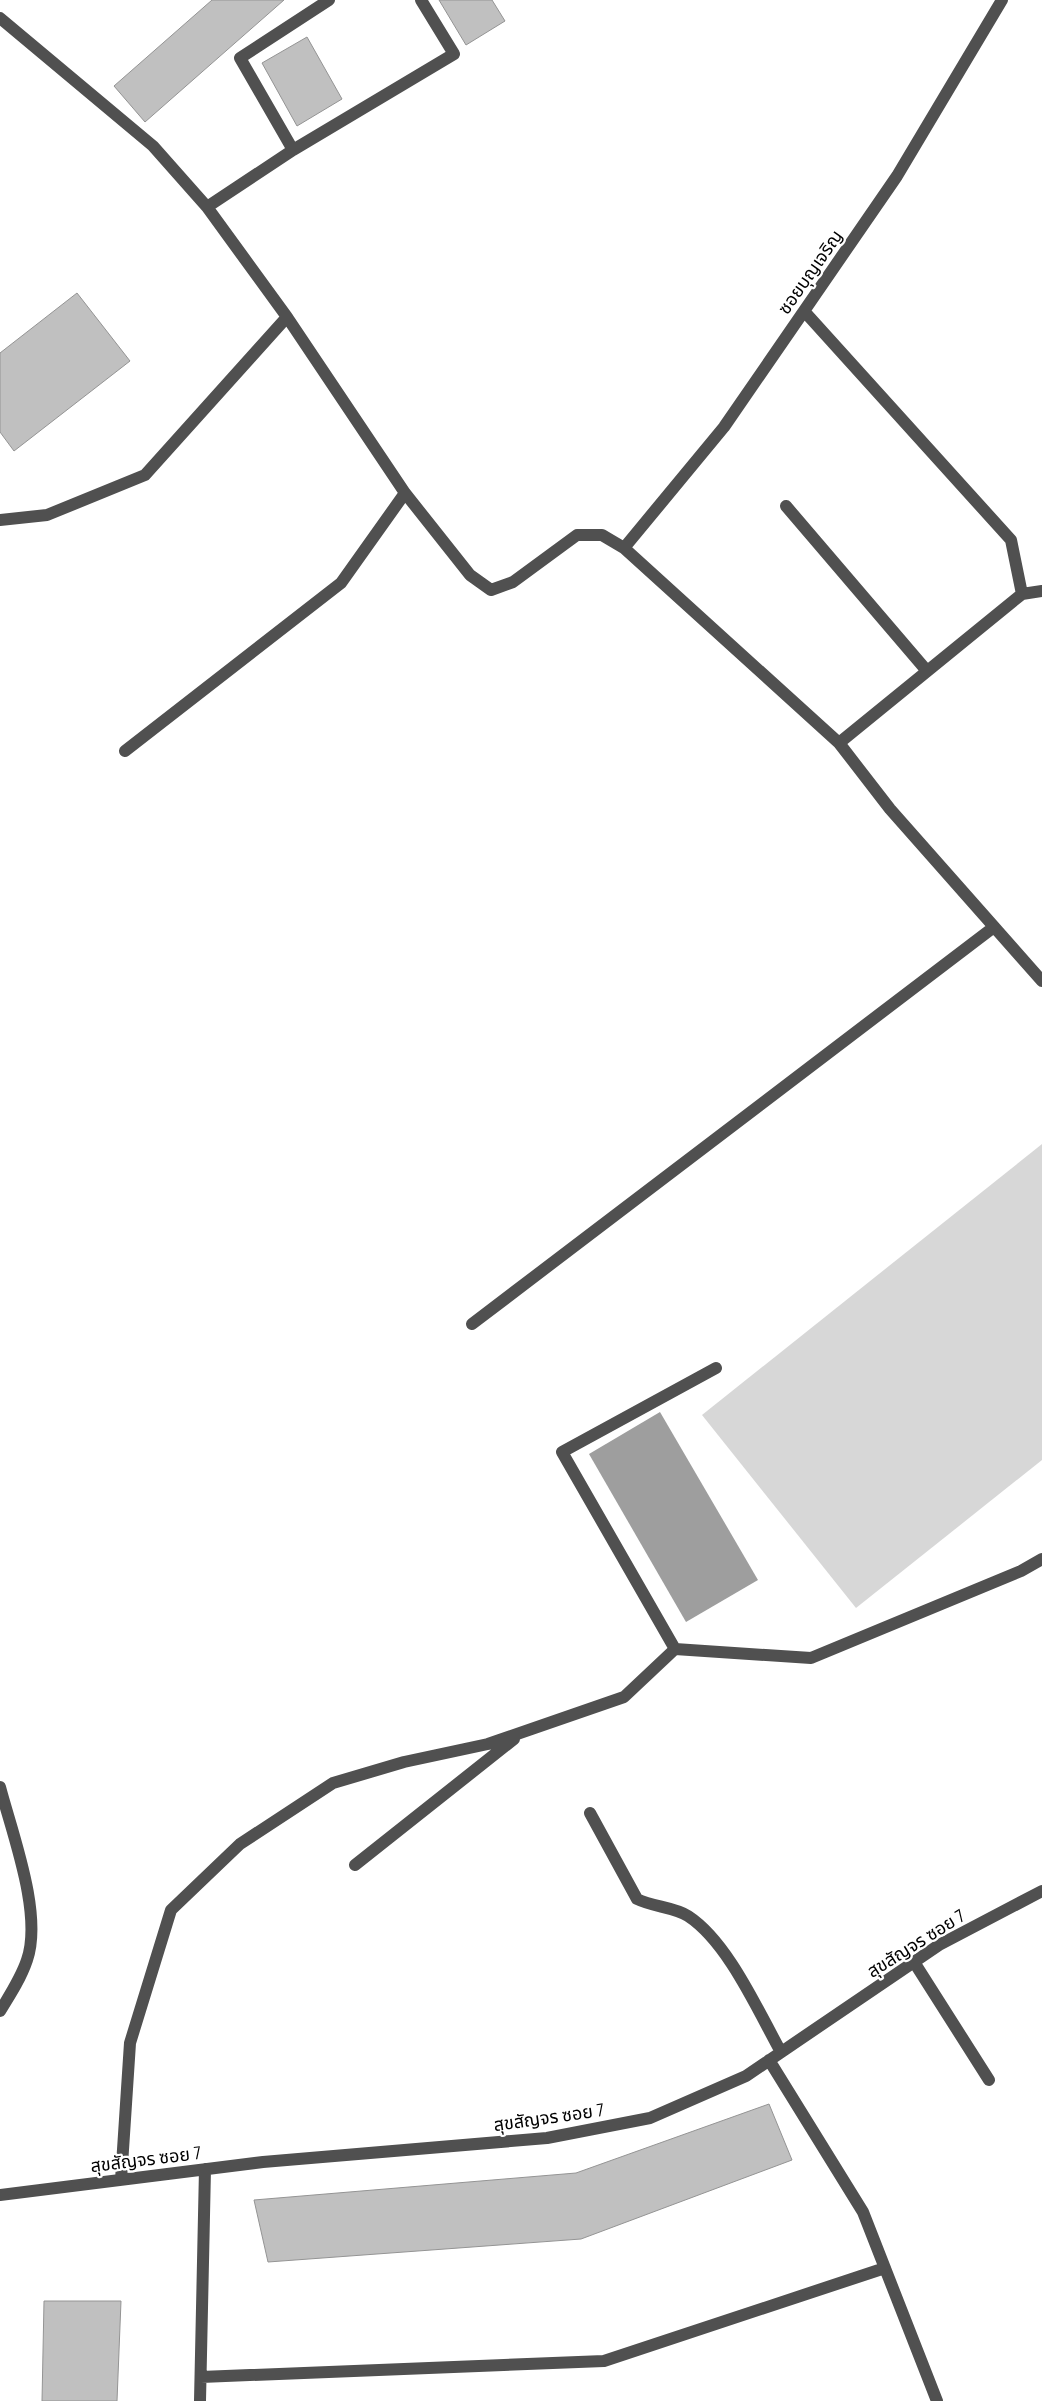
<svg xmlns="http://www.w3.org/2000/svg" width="1042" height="2401" viewBox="0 0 1042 2401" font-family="'PT Sans Narrow','Noto Sans Thai',sans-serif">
  <rect width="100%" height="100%" fill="#fff"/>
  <path fill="#d7d7d7" d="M1042,1144v316l-186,148 -154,-193z"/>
  <path fill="#9e9e9e" d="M660,1412l98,168 -72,42 -97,-168z"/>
  <path fill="#c0c0c0" stroke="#949494" d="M212,0h72l-139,122 -31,-36z
    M439,0h53l13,21 -39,24z
    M307,37l35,62 -45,27 -35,-63z
    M77,293l53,68 -116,90 -14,-19v-79z
    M769,2104l23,56 -211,79 -313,23 -14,-62 322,-27z
    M44,2301h77l-4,100h-75z"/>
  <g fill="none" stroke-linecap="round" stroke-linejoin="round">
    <path stroke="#505050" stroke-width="12" d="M0,18l153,128 54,61 80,110 118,176 65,82 21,15 22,-8 64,-47h25l22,13 215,195 51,66 152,172
      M293,150l-53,-92 89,-58
      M207,207l86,-57 161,-96 -33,-54
      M804,311l207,229 11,54
      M786,506l141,165
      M0,520l47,-5 98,-40 142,-158
      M624,548l100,-121 80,-116 93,-135 105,-176
      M839,743l183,-149 20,-3
      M125,751l216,-168 64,-90
      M472,1324l522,-397
      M716,1368l-154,84 113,197 136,9 210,-87 21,-12
      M0,1787c12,46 43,127 27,173 -6,18 -17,35 -27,51
      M590,1813l47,86c16,8 37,8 51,17 40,26 70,95 93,136
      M355,1865l159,-126
      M914,1962l75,118
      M769,2060l94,152 74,189
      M121,2180l9,-137 41,-133 69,-66 93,-61 71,-21 84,-18 136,-47 51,-48
      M0,2195l263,-33 284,-24 103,-20 96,-42 193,-131 103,-54
      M201,2377l403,-16 281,-93
      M200,2401l5,-232"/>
  </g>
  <g text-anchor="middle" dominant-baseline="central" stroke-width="4.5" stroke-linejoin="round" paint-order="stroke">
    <g font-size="18" fill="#000" stroke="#fff">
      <text transform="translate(810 272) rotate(-55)">ซอยบุญเจริญ</text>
      <text transform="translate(916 1943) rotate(-32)">สุขสัญจร ซอย 7</text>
      <text transform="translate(549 2117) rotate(-8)">สุขสัญจร ซอย 7</text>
      <text transform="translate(146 2159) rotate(-7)">สุขสัญจร ซอย 7</text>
    </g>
  </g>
</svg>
